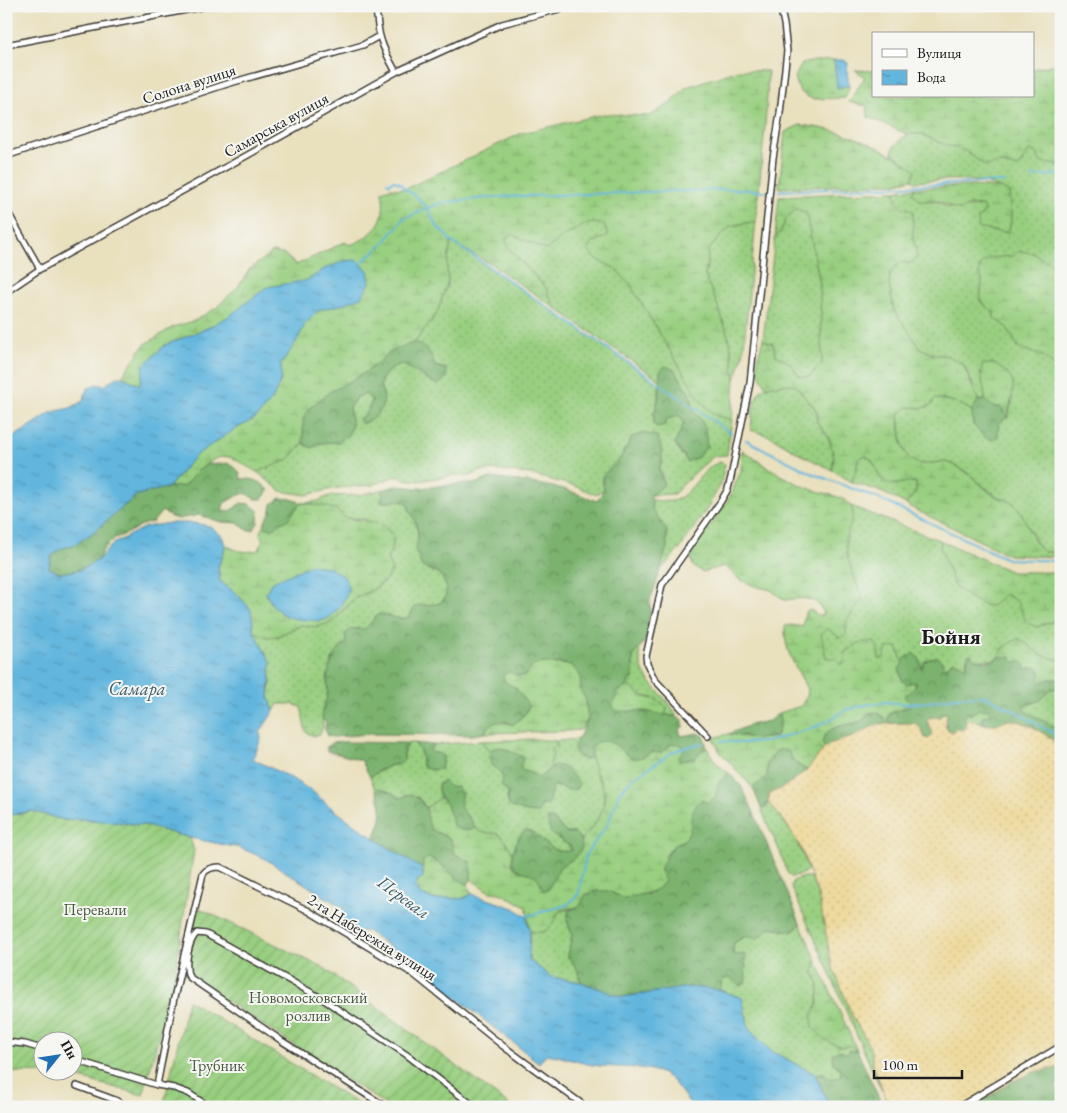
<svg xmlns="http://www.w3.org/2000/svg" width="1067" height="1113" viewBox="0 0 1067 1113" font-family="'EB Garamond',serif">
  <defs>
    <pattern id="grass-dots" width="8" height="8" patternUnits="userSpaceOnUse" patternTransform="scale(1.25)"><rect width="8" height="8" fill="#99cf80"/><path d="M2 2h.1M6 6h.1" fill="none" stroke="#83b16e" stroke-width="1.8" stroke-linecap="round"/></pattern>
    <pattern id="forest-crowns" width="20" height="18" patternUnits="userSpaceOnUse" patternTransform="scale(1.25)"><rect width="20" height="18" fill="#7ab26e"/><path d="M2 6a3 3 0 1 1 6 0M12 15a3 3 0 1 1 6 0" fill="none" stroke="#63905a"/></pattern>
    <pattern id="wetland-marsh" width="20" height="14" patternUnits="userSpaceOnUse" patternTransform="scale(1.25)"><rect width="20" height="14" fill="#99cf80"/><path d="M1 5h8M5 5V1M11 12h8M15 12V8" fill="none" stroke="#83b16e"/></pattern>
    <pattern id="sand-dots" width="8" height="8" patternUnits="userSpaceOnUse" patternTransform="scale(1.25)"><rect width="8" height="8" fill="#eeda9e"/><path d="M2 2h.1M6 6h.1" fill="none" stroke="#ccba88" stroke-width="1.8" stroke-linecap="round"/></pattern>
    <pattern id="garden-furrows" width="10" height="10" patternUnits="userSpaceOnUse" patternTransform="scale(1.25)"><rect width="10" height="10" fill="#99cf80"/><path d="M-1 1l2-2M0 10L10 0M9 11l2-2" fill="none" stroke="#83b16e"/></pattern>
    <pattern id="water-ripples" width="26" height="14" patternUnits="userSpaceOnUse" patternTransform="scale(1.25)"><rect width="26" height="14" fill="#62b6de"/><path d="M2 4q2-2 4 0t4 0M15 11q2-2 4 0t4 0" fill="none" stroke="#5093b3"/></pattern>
  </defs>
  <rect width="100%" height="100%" fill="#f6f6f2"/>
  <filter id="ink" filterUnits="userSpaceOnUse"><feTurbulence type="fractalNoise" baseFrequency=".02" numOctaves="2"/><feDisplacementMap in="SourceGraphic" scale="10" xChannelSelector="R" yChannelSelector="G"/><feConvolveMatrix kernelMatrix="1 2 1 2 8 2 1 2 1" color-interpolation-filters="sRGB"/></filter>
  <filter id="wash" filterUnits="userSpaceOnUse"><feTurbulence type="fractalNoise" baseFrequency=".0096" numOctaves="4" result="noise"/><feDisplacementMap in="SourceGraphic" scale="20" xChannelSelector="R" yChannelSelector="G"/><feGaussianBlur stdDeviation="1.12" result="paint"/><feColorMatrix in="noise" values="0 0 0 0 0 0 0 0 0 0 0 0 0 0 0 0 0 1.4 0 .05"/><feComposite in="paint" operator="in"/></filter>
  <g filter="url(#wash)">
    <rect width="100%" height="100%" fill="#e9e0be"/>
    <path fill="url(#grass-dots)" stroke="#5a764e" d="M907,134h15l21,10 23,7 19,14 15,-2 18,5 12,-18 7,3 18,12h6v105l-28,-17 -19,3 -35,17 3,7 -2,21 14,12v5l12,8 13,22 24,8 18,16v60l-4,17v7l4,1v94c-4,0 -11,2 -15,1 -13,-2 -20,-40 -33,-49 -5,-3 -12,-4 -18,-8 -13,-8 -28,-26 -43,-31 -11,-5 -21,1 -30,0 -23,-3 -21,-33 -23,-51l9,-6 14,1 9,-3 4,-6 21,2 16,10 1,14 25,11c0,-11 0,-14 10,-19l5,-20 -33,-24 4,12 1,14 -3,2 -4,-1 -8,-22 -7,-14 -15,-8 -16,-2 -13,-6 -25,-38 -5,-25 1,-12 10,-11 10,1 6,-14c-7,-19 -3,-33 -20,-48l-1,-10 20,-3 -2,5 13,8c12,-2 13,3 23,6 4,2 26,-1 33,-1l3,6 -6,17c11,0 19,4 30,3l2,-14 -2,-25c-29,-17 -62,-14 -94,-11l-3,-3 3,-9 -23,-17 2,-7z
      M795,208l11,4 14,72 2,79 -13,14 -10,-1 -8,-12 -15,-9 -3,-11 -10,-4 12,-102 6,-7 5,-12z
      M756,221l-13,134 -8,25 -5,-38 -11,-33 -14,-33 4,-27 21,-23z
      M588,223l16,1 4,12 -15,21 23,12 15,17 82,128 19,6 -5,35 -13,1 -14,12 -26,26 -23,1 12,-17 -4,-9 4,-8 -38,-12 -5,10 -18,17 2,14 -9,4 -20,-8 -46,-12 -34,-4 -14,1 -13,6 -13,-2 -37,6 -13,-2 -9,-3 -23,9 -36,3 -31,7 -25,-4 -24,-19 31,-12 15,-17 9,5 9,-5 17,-1 10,-7 4,-9 -3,-19 8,-10 10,-3 5,7 -5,12 -8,6 4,5 21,-28c-8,-16 2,-25 16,-32l13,5 15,12c8,-19 7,-30 -13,-39l22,-29 11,-32 -1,-14 4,-26 209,143 -3,19 -4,14c10,1 17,4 26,-3l5,9 -9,20 6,12 19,-37 -6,-6 -3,-16 -31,-25 1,10 -107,-74 -8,-19 -36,-38 -5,-12 7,-4 34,15 17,-13z
      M784,384l13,1 11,17 4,2 5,8v10l11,14 6,20 -2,14 -32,-16 -30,-18 -19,-6c1,-12 1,-40 17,-44 5,-1 11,-1 16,-2z
      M865,454c9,5 12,12 14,22l16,9 12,-4 9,1v10l-10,12 -27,-13 -27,-9 7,-24z
      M720,462l5,2 -5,22 -14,24 -25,37 -22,25 8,-41 -15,-21 -1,-10c7,0 14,2 20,1 19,-2 29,-33 49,-39z
      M381,490l3,5 -3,6 7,2c6,-3 13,-5 19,0 5,4 12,31 11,38 -1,3 -2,5 -3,7l7,19c5,2 14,4 18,8 7,8 10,22 -1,28 -12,6 -23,-3 -30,14l-7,2 -23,-5c-6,4 -8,10 -14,15h-13l-6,13 -14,18 -1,7 -3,8 -1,23 -5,11 1,18 -3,7 -7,2 -7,-4c-3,-8 -2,-16 -5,-25l-9,-3h-14l-4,7 -5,-13 2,-17 -17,-49 15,4h9l23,-11 16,2 15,-5 23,-24 14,-6 16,-11 7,-10 -5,-12 4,-8 -26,-32 -20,-1 -10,-9 -32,-6 15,-2 11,-5 29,-1z
      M851,506l90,35 -1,6 15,40 50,7 13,8 18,25 19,-6 6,2v38l-20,-6 -21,-16 -17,9 -4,8 -6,4 -27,-1 1,6 -3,1 -6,-4 -13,5 -3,-6 -18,5 -3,3 -2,-11 -13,-1 -3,6 -6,-16 -14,12h-4l-1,-10 -19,-6 -14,9v9l-3,4 -16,-7 -6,-24 7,-6 13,10 7,-18 15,-21c-5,-15 -18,-44 -16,-59 1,-14 9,-20 5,-34z
      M639,647c1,7 1,17 4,24 8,17 26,28 34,45l-12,-1 2,-6 -13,-11 -13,-2 -11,-10 -7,2 10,-9v-23z
      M1059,688l1,9 -3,7 4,6v20l-37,-19v-6l10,-2 17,-14z
      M579,739l-5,9 3,7 7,5 7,-3 5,17 8,15v19l-10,17 -13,14 -6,-6h-9l-6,-7 4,16 6,4 1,6 -14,-1 -17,-11 -9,-9 -11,4 -7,19 -7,-12 -27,-10 -4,-4 -5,-10 -7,-5 -4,-11 -21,-11 2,7 -14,10 -7,-10 -9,-3 -10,3 -10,-6 -11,-4 -3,3 -6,-14 18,-11 12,-2 4,-4v-10l5,-7h5c7,7 8,13 8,23l16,-13h-6l-2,-3 4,-5 47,-4 8,9 2,15 8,6 4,7 38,28 8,-2 1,-10 5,-9 13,5 11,-7c-9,-9 -15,-19 -28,-16l-1,-4 2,-4 -1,-9 1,-3 5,-1 -1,-5z
      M768,802c20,23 31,39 40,68l-8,5 -9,2c-7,-7 -7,-16 -11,-25 -6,-15 -14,-29 -19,-44l5,-1z
      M803,877h8l8,21 13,67 21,52 17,30 4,20 8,24c-32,-68 -59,-137 -91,-204l2,-6z
      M560,910h9l-2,10 5,14 -4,22 9,13 4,13 -30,-5 -22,-17 1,-29c20,5 21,-6 30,-21z
      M800,923l16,36 -2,14 5,12 -1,19 -6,13 45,33 -8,1 -9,25 -9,3 -7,-6 -9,1 -44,-23 -22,-22 -7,-31 -22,-8 3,-11 8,-1 3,-35 12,-7 17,-1 8,-9 10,4 13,1z"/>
    <path fill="url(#forest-crowns)" stroke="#4b6745" d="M415,342c12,5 16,12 20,24l11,3 1,8 -9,8c-14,-6 -24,-16 -38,-21 -8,4 -17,10 -20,19 -1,4 2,8 3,11 4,15 -9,25 -21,30l-3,-5 8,-6 5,-12 -5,-7 -10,3 -8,10 3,19 -4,9 -10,7 -17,1 -9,5 -9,-5v-24l7,-12 20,-15 36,-20 25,-21z
      M665,366l10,4 16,26 3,16 6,6 5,10 2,18 -9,11 -11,5 -12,-19 9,-20 -5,-8 -12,4 -2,6 -7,2 -4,-2c-2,-11 2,-14 4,-24 2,-10 3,-20 2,-30z
      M985,399l8,8h8l7,10c-10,5 -10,8 -10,19l-5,4 -9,-3 -11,-12 -1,-14 6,-11 4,1z
      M643,433l14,3c5,12 8,21 2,33l5,16 -13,10 1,14 15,22v16l-11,37 -6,16v14l-4,26 -13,16v23l-19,20 13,13c12,-2 46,2 56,8v7l-4,2 2,7 17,-3 6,3 3,12 -7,4 -5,7c-7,0 -10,3 -16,3v-5l-9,-13 -9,9 -9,-1 -11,7 -9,-1 -10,-7 -31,-3v9l-7,3 -7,-5 -3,-8 14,-28 -3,-21 -4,-6 -1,-17 -9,-10 -12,-2 -24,2 -10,11h-8l-12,6 11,6 13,17 -3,8 -13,12 -8,-4 -19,8 -1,4 -12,2 -104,-1 -36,3 -5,-1 -3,-7 1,-7 -4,-3c0,-9 3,-15 5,-23 2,-6 0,-10 0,-16 1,-14 8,-28 19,-38l-1,-8 7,-5h13c6,-5 8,-11 14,-15l23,5 7,-2 6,-11c8,-2 17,0 24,-3 11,-5 8,-20 1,-28 -4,-4 -12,-6 -18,-8l-7,-19c6,-10 2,-29 -6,-37v-6c-10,-9 -17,-1 -29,-4l3,-6 -2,-5 14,-4 25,2 38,-4h16l17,-6 36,4 37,7 33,12 7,-11 -2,-14 18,-17 12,-22z
      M227,463c8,4 13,7 14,16 13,-1 19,2 28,11l-7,9h-7l-10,-6 -8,3 -13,7 -2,9 10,-2 9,-7 8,1 10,7 -1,12 -5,7h-6l-9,-7 -17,-1 -22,-7 -20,4 -8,-2 -9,-6 -9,11 -9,2 -18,10 -11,4 -12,12 -5,10 -18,10 -20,3 -11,-5 2,-11 9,-8 16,-5 15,-10 46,-39 32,-8 15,-1c7,-8 15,-21 26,-22 7,0 11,1 17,-1z
      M280,498l11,1 12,4c-11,6 -8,12 -16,18 -5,3 -10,4 -15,8l-9,-2c3,-10 8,-12 9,-23z
      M914,654l5,4 3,10 3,-7 12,-5 8,11h3l3,-5 3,-1 10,5 3,-1 1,-10 3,-1 2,4c6,2 12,4 18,3 13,-4 11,-12 26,1l4,-1 11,6h5l4,7v8l8,-3h11l1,31 -4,-9 3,-4 -1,-9 -8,1 -10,11 -17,6 1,5 36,19v15l-28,-18 -22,-7 -13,4 -8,1 -7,-2 -1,-6 3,-3 2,2 -7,-7 -9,5 -5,-1 -2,3 3,10 -3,4 -8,-1 -4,3 -5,-3 -2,-9 -5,-3 -13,5 5,8v6l-3,3 -4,-1 -5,-11 -5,-4h-26c-3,-11 6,-13 15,-14l1,-15 4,-1 6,-6v-5l-8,2 -5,-3 -3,-12 7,-12z
      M876,712l9,6 2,5c-13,2 -23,10 -35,14 -9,4 -18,5 -27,10l-3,-3c3,-19 22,-18 37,-22 7,-3 9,-9 17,-10z
      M779,713l1,13 -4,11 -18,2 -30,-5 25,-10 16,-3z
      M341,742l68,1 -5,7v10l-4,4 -12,2 -18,11 -9,-17 -34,-9v-5l5,-3z
      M414,743l20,2 -4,5 2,3h6l6,4 -3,12 -11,1 -8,-4c0,-10 -1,-16 -8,-23z
      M500,747l24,10 -2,13 14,5 3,2c5,-2 9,-8 13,-10 12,-6 20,9 27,16l-3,6 -8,1 -13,-5 -5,9 -1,10 -8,2 -3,7 -12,-1 -17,-6 -2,-6 1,-7 -7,-8 2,-7 -4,-7 -8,-6 -2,-15z
      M777,750h11l6,12 13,8 -26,19 -11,4 -4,14 -5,1 -8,-20 14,-12v-13z
      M729,773l12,13 10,20 49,117 -6,8 -13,-1 -10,-3 -8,8 -7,4 -10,-3 -12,7 -2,11 13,1 1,27 -6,4 -9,-8 -8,1 -3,11 -31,-3 -67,10 -41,-15 -4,-13 -9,-13 4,-22 -5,-14 2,-10 10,-3 7,-13c17,-6 24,-4 39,5l11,-4 15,-2 13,-33 10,-15 8,-3 7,-9 2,-19 3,-8z
      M444,781l6,6 7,-1 5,8c-6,17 7,20 13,34 -9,4 -15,3 -22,-2 -2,-6 -3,-15 -6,-20 -5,-11 -9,-5 -9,-22z
      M379,788l11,4 10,6 10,-4c17,7 18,19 20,35l21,10 3,14 17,9v17l-3,6 -13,-8 -12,-11 -20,-5 -1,8 -48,-31c9,-21 10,-26 2,-47z
      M547,819h6l13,14h9l6,6 1,9 -7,10 -15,9 -12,23 -5,1 -14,-18c-27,-2 -16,-30 -4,-43 11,2 20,14 30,20 4,2 11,1 16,1l-1,-5 -19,-12z
      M840,1050l6,4 3,-3 8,-1 26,57h-53l-15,-33 9,-1 7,6 9,-3 1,-7 -8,-6v-9z
      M1061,1067v16l-5,5 5,4 -1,15h-88l39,-25 26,-11z"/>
    <path fill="url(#wetland-marsh)" stroke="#5a764e" d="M834,60l4,28 11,-3v3l-4,10 -33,1 -12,-7 -6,-14 8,-14 13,-3z
      M1061,63v33l-4,2v8l4,10v49h-6l-15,-3 -3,-9 -7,-3 -12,18 -18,-5 -15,3 -19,-15 -23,-7 -21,-10h-15l-39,-17 -1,-11 -18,-4 16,-25 -10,-7 18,1v25h160v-27z
      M739,70l29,1c-1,51 -8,100 -12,150l-26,5 -21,23 -4,27 14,33 11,33 5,38 -3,40 -19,-6 -15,-17 -67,-111 -15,-17 -23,-12 -5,-7 4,-8 16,-6 -4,-12 -16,-1 -25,13 -17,14 -34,-16 -7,4 5,12 36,38 8,19 -63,-43 -40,-22 -4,25 1,14 -11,32 -22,29 -24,9 -25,21 -36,20 -20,15 -7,12v24l-15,17 -31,12c-9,-4 -20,-13 -28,-15 -16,-4 -36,18 -45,29l-15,1 16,-20 -45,-82 -18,-9 22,-31 29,-18 21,-6 22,-13 21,-20 13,-19 23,-17 12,3 11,10 49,-23 5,3c15,-5 30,-16 33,-33 1,-7 0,-14 -1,-21l8,-3 15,1 117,-56 81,-19 47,2 22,-14 14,-15z
      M800,125c44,5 79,19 116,45l-4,9 -15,4 -118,5 6,-56z
      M972,186l28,2 9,5 2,25 -2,14c-11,1 -20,-3 -30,-3l-1,-11 7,-6 -3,-6 -12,-1 -10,5c-9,-2 -17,-9 -26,-10 -5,0 -11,2 -16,-1 -2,-2 -3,-4 -5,-6l2,-5z
      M895,191l1,10 7,6 10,4v28l3,10 1,9 -7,5 -10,-1 -10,11 -1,12 5,25 26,38 12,6 16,2 15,8 15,36 -6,11c-12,-8 -22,-12 -37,-12l-4,6 -9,3 -14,-1 -9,6c1,18 0,48 23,51 9,1 19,-5 30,0 16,6 29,23 43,32 6,3 13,4 18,7 13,9 20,47 33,49 4,1 11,-1 15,-1v6l-52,-2 -95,-46 -8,-5 10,-12v-10c-13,-2 -20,6 -31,0 -10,-5 -6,-20 -20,-27l-6,3 -7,24 -20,-12 2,-14 -6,-20 -11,-14v-10l-5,-8 -4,-2 -12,-17 -12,-1 -18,2c-13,-18 -9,-26 -3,-46l10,4 3,11 15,9 8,12 10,1 13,-14 -2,-79 -14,-72 -11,-3 -9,10 -5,12 -6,7 4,-42z
      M1019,251l14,2 28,17v102l-18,-16 -24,-8 -13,-22 -12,-8v-5l-14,-12 2,-21 -3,-7 1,-7 10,-8 24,-2z
      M992,363c32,17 19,26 16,54l-7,-10h-8l-8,-8c0,-12 -6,-22 -3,-34z
      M742,450c24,16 47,32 74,41 11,3 29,5 35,16 6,10 -5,23 -5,33 -2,15 11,43 16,59l-15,21 -1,14 -6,4 -13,-10 -6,6 5,24h9l7,7 3,-4v-9l14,-9 15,-2 4,8 1,10h4l4,-11 10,-1 6,16 -4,6 3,12 5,3 8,-2v5l-6,6 -4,1v4l5,3v5l-20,7 -2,5 1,5h-2l-2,-5c-3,-2 -7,-5 -11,-6 -6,0 -8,7 -13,9 -15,6 -36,2 -39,23l3,3 -18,23 -13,-8 -6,-12h-11l-10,13v13l-14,12 -33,-36 -7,-14 15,-4 30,5 18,-2 4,-11 -1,-13 22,-7 7,-12c-5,-19 -19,-33 -22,-52 -1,-5 -1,-11 -1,-16l7,-1 11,2 2,-15 6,-2 9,6 4,-3c-9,-18 -22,-15 -40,-13l-13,-10 -17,-4 -15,-7 -14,-13 -22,6 -10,-6 -3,-11 39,-56 12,-28z
      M303,503c10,2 22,2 31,6 5,2 7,7 12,9 21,5 34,-2 48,20l-3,13 -4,8 5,11 -7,11 -16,11 -14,6 -23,24 -15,5 -16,-2 -23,11 -9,1 -15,-5 -3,-22 -12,-14 -19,-15 -2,-14 6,-16 1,-7c11,8 21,9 34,6l4,-9 -3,-7 3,-7 9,2c5,-4 10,-6 15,-9 8,-5 5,-11 16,-17z
      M941,541l71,31h49v51l-7,-2 -18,6 -10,-5 -8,-20 -13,-8 -13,12 -12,-2 -25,-17 -15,-40z
      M1020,639l21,16 20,6v20l-1,-2h-11l-8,4 -2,-4 2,-6 -4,-6 -11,2 -1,-4 -4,-4 -8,1 -2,-5 -12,-1c5,-10 10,-14 21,-17z
      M545,663l26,2 9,10 1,17 4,6 3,21 -8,11 -12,1 -83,2c4,-13 18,-12 28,-8l13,-12 3,-7 -13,-18 -11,-6 -2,-7 7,-3 7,4h8l9,-11z
      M630,686c4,3 8,8 13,10 11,4 15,1 24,13l-2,6 -20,-4h-28l-4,-4c1,-11 7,-19 17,-21z
      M980,709l8,1 4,6 -8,-1 -2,2 1,6 -7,-3 -11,1 -1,-5 3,-3 4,1z
      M535,739l21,2 1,5 -5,1 -1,3 2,4 -3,9 1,4 -12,11 -3,-3 -14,-5 -2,-3 4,-10 -24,-10 -11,3 -8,-9z
      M606,741c23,6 19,28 46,11l9,1c7,-7 11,-12 21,-8l1,6 -4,6v5l9,-3h7l5,-7 7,-4c6,11 11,18 22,25l-10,9 -4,15 -8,6 -5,-4c-18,17 -6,21 -14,35 -4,9 -10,7 -15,12 -6,6 -10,17 -13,25l5,10c-11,14 -26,12 -40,18 -16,-9 -21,-11 -39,-5l-7,13 -19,3c-9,15 -10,26 -30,21l-4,-25 -26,-13 -11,-1 -18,-13v-17l-17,-9 -3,-14 -21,-10 -4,-21 14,-10 7,6 6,22c7,5 13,6 22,2 9,8 14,3 23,6 7,4 11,13 15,20 -6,24 16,13 25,25 2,3 3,8 5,12l5,-1 12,-23 15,-9 7,-10 -1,-9c14,-12 28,-32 22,-51 -5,-16 -13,-20 -12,-40l6,-6z
      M429,858l14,8 12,11 13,8 4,9 -11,5 -13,-1 -12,2 -15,-5 -5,-8 1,-6 6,-5v-15z
      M816,960l41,90 -8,-5 -7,2 -17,-7 -12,-12 -1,-11 6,-13 1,-19 -5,-12z"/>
    <path fill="url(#sand-dots)" stroke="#857b5d" d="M944,713l3,1 -2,11 2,4 5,3 4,-3 8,1 2,-4 -1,-5c10,-4 15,4 25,4 8,0 16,-6 23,-5 18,4 33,15 48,25v322l-24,4 -26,11 -39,25h-83l-15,-40 -4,-20 -17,-30 -21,-52 -13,-67 -18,-50 -16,-26 -17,-20 2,-9 11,-4 26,-19 18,-23 7,-4 18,-5 28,-14 37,-1 5,4 5,11 4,1 3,-3v-6l-5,-9 2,-3 11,-1z"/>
    <path fill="url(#garden-furrows)" stroke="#5a764e" fill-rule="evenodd" d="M31,811l33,9 20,-1 60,6 46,13 4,12 -20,129 -31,116 -82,-22 -55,-1v-256zM42,1040h30v30h-30z
      M199,908l125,60 188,139h-123l-206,-134z
      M188,1000l175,107h-200z"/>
    <path fill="url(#water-ripples)" stroke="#3f697d" d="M834,60h10l4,3 -1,9 2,13 -12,3z
      M356,260l12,10 2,13 -9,14 -20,8 -22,5 -14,14 -7,15 -17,26v15l-9,20 -16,18 -22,12 -38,25 -27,32 -32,8 -46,39 -15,10 -16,5 -9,8 -2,11 11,5 20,-3 18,-10 15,-16 32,-17 25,-4h22l18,3 12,10 3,8 -1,7 -6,16 2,14 19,15 12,14 3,22 17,30 -2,36 5,13 -14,21 1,7 -8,20 38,19 22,14 20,17 41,29 48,31 1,8 -6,4 -1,6 5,8 15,5 12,-2 13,1 11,-5 42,14 12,8 4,15 -1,29 22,17 30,5 41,15 67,-10 31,3 22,8 7,31 22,22 44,23 15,33h-113l-1,-3 -5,3h-18c-8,-9 -19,-27 -28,-32 -20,-11 -50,-6 -73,-10 -16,-3 -30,-9 -46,-11l-7,9 -139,-109 -33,-23 -8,1 -17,-9 2,-14 -80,-51 -24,-10 -50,-10 -46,-13 -60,-6 -20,1 -33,-9 -25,5v-374l46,-30 18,-4 13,-7 4,-12 9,-5 9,2c14,-15 18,-8 35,-1l4,-20 21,-20 42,-17 21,-11 39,-30 41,-7 16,-11 20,-8z
      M310,565l19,2 16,11 4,12c-5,11 -15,28 -28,31 -4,0 -9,-1 -12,-1 -21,0 -35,-7 -43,-27l5,-10z"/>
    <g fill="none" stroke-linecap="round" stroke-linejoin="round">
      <path stroke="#62b6de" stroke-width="2" d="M1032,177l29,-3
        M387,182l3,2 3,-4 8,4 4,5 11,7 11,12 9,17 15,16 280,192
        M779,191l225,-9
        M359,265l25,-22 19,-24 37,-16 56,-6 245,-8 26,3
        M746,440l65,33 66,25 130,61 54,2
        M721,741l21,2 25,-1 46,-14 22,-11 10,-7 21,-5 21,-3 18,2 24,-2 27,-5 29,-1 28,14 48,28
        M524,917l42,-12 6,-4 7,-8 7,-39 22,-30 11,-31 14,-15 40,-26 7,-3 22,-6"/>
    </g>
  </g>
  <g filter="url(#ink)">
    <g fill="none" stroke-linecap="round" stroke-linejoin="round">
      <defs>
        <path id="minor" d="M376,6c2,31 5,39 20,66
          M6,45l201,-39
          M6,156l221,-72 136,-39 16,-9
          M6,209l34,60
          M6,292l34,-23 206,-113 150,-84 106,-48 69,-18
          M708,736l-53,-56 -8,-16 -1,-8 16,-71 59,-84 7,-12 3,-12 19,-94 23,-225 7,-45 7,-62 -3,-27 -4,-18
          M6,1042l19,2 17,5
          M72,1059l85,26 17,3 14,5 22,14
          M157,1085l17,-87 29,-124c4,-6 10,-7 17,-7l87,43 105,63 91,73 83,61
          M77,1086l38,14 12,7
          M386,1107l-104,-66 -93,-64c-5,-11 -1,-36 8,-44l9,1 115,64 86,57 68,52
          M959,1107l102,-61"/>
      </defs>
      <use href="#minor" stroke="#3b3934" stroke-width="8"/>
      <use href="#minor" stroke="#fff" stroke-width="5"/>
    </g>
  </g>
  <g text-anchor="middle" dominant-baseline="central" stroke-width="4" stroke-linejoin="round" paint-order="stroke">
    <g font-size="16" fill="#1c1c1c" stroke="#f6f6f2">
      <text transform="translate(189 84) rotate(-18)">Солона вулиця</text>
      <text transform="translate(276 125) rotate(-29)">Самарська вулиця</text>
      <text transform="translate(372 937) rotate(32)">2-га Набережна вулиця</text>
    </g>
    <g font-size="16" fill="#485b3f" stroke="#f6f6f2">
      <text x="95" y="909">Перевали</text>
      <text x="308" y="997">Новомосковський<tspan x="308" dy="18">розлив</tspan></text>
      <text x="217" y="1065">Трубник</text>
    </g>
    <g font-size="18" font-style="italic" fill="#385a6a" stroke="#f6f6f2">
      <text x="137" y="688">Самара</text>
      <text transform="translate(404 897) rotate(36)">Перевал</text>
    </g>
    <g font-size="21" font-weight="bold" fill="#1c1c1c" stroke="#f6f6f2">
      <text x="951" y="636">Бойня</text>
    </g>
  </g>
  <rect width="1067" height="1113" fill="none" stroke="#f6f6f2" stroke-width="25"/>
  <rect x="872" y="32" width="162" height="65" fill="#f6f6f2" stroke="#9f9f9c"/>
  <rect x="882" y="49" width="25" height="8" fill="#ffffff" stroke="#9f9f9c"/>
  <text x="917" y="58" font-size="15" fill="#1c1c1c">Вулиця</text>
  <rect x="882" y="70" width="25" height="15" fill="url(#water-ripples)" stroke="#9f9f9c"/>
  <text x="917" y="82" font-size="15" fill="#1c1c1c">Вода</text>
  <g transform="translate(58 1056) rotate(60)"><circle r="24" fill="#f6f6f2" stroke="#9f9f9c"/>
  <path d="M0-4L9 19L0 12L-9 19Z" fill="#1f6fb2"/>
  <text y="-8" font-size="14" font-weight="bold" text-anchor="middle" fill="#1c1c1c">Пн</text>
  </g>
  <path d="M874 1070v8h88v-8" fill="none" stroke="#1c1c1c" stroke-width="2.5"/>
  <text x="882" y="1070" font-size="15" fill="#1c1c1c" stroke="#f6f6f2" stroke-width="4" paint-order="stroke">100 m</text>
</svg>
